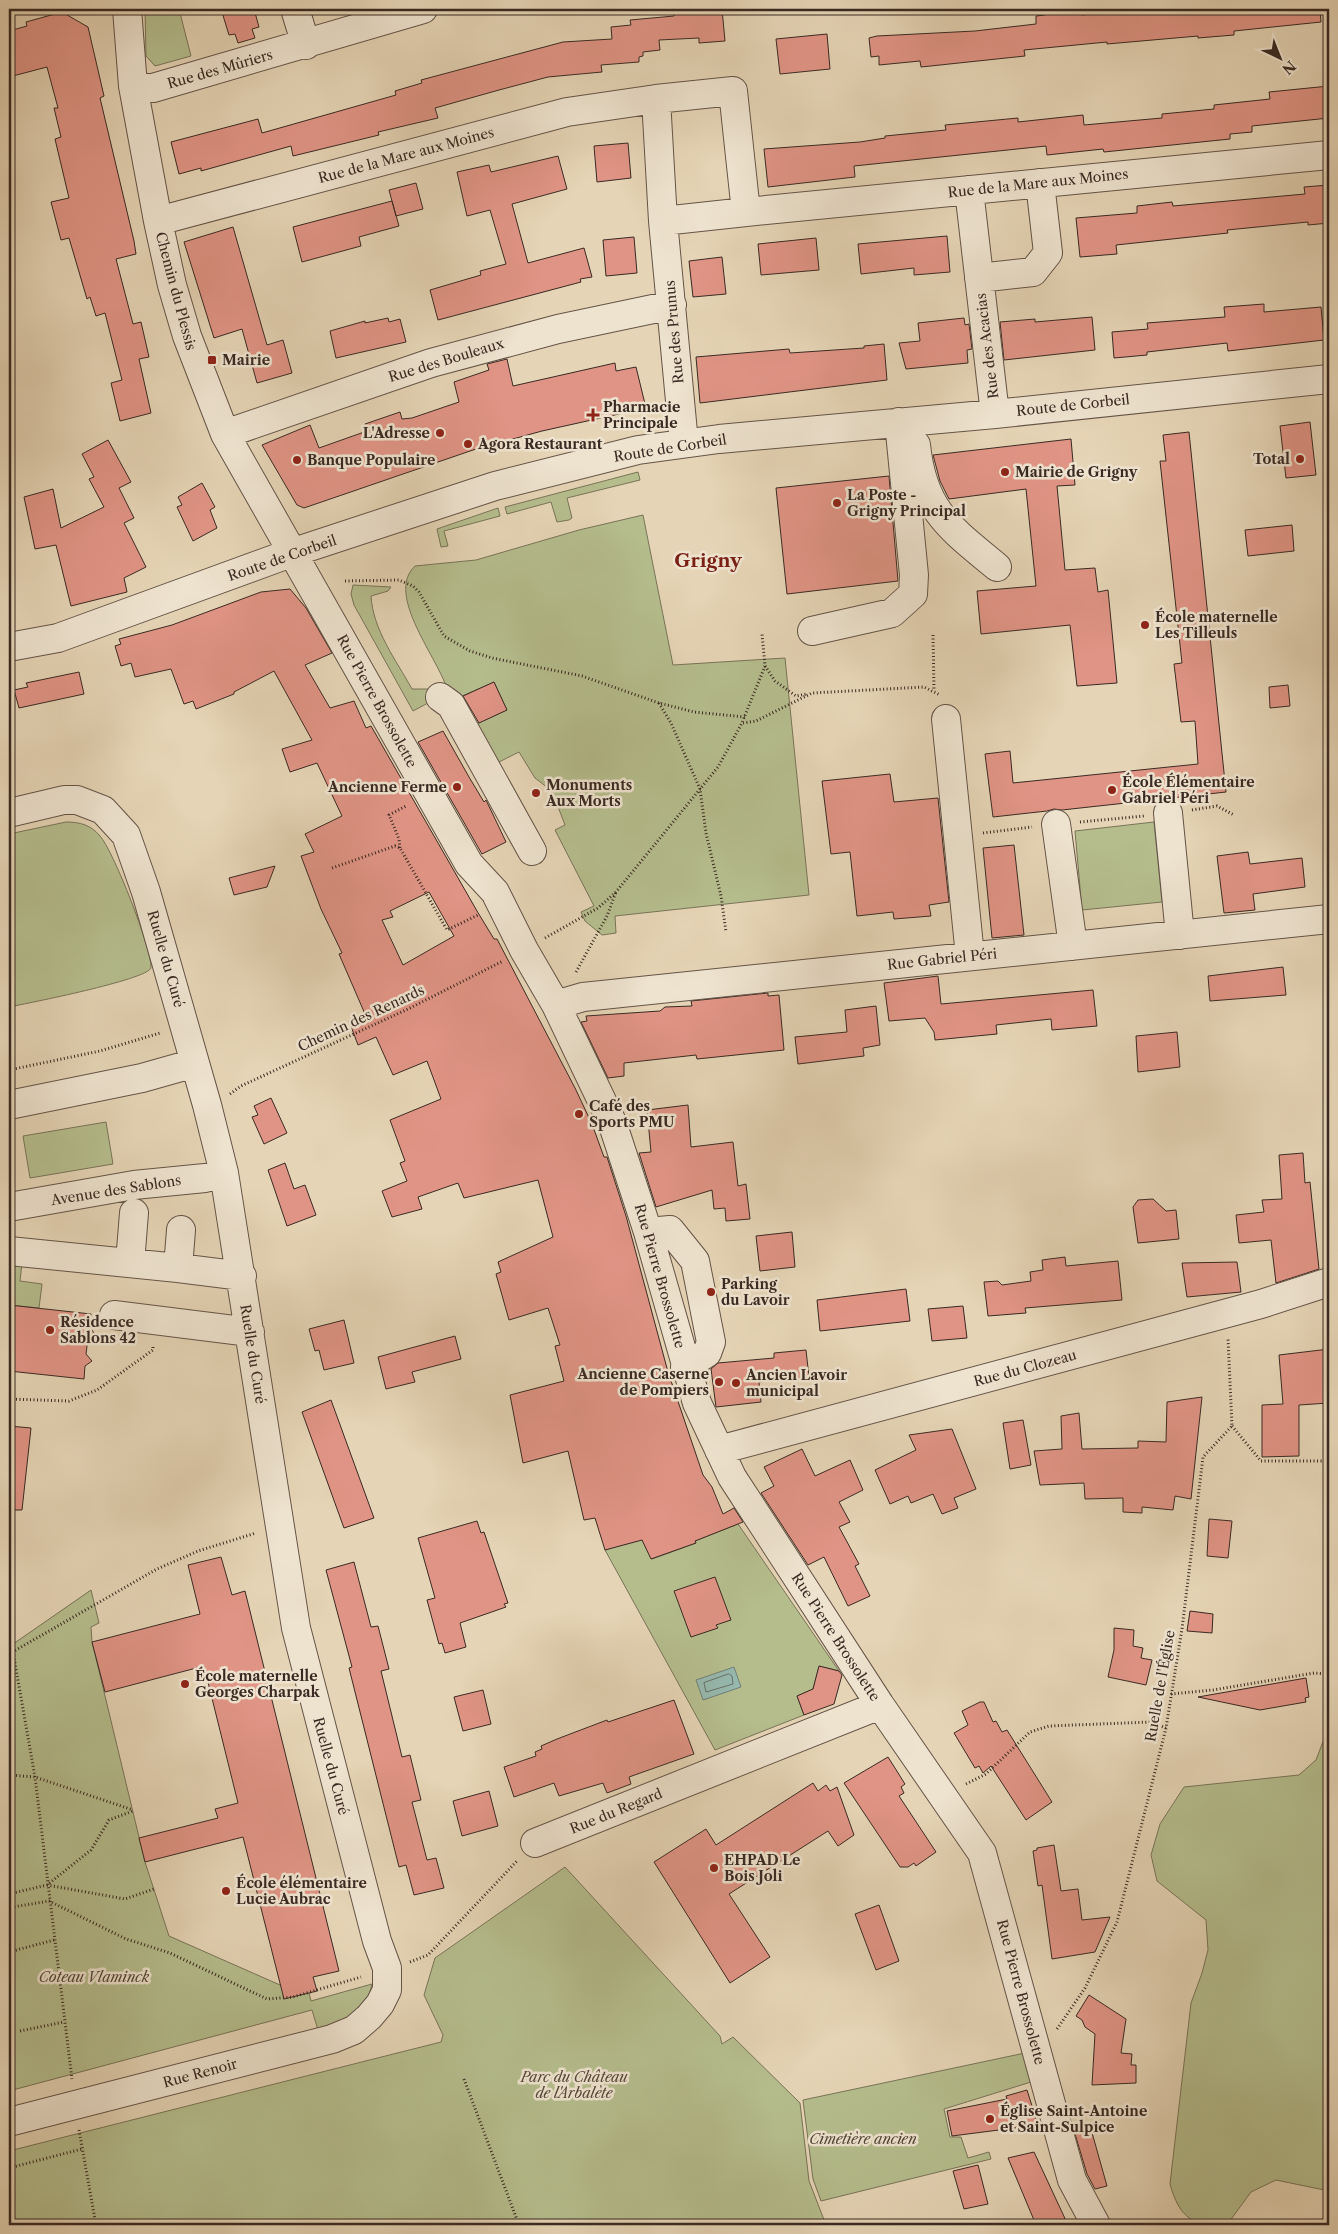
<svg xmlns="http://www.w3.org/2000/svg" width="1338" height="2234" viewBox="0 0 1338 2234" font-family="'Libre Caslon Text',serif">
  <rect width="100%" height="100%" fill="#e5d4b5"/>
  <filter id="stains"><feTurbulence type="fractalNoise" baseFrequency=".004" numOctaves="4"/><feColorMatrix values="0 0 0 0 .2 0 0 0 0 .09 0 0 0 0 .02 0 0 0 .5 -.17"/></filter>
  <radialGradient id="worn" r=".72"><stop offset=".6" stop-color="#630" stop-opacity="0"/><stop offset="1" stop-color="#630" stop-opacity=".3"/></radialGradient>
  <path fill="#b5bd8d" stroke="#787458" d="M145,9h34l12,47 -36,10 -9,-10z
    M638,472l2,8 -73,18 5,20 -3,2 -12,2 -6,-20 -44,12 -2,-7z
    M498,508l2,8 -56,15 4,15 -7,1 -4,-18z
    M643,515l30,150 112,-7 24,237 -194,21 1,17 -14,2 -17,-14 -4,-9 13,-6 -39,-76 10,-5 -13,-34 -17,-13 -16,-26 -28,14 -19,-40 35,-16 -13,-28 -34,15 -12,-5c-8,-32 -64,-97 -33,-126l61,-6 103,-30z
    M353,585l38,2 -3,4 -17,5c2,34 25,64 41,93h19l-3,14 -15,8 -59,-106 -3,-11z
    M66,822c14,0 25,3 34,14 13,14 52,113 51,132 -5,12 -122,35 -142,39v-173z
    M1154,822l8,80 -80,8 -7,-79z
    M106,1122l7,42 -83,14 -7,-42z
    M9,1262l13,1 -2,18 22,3 -3,24 -30,-3 3,-31h-3z
    M738,1524l101,147 -20,-5 -6,23 -16,7 7,19 -89,35 -110,-200 37,-11 10,20 44,-16 -1,-2z
    M91,1590l8,33 -8,4 1,15 53,220 24,74 111,49 10,-2 19,10 2,8 61,-17c-7,31 -27,38 -54,46l-6,-20 -303,81v-447l7,-2z
    M1329,1726v465l-53,-11 -25,12 -22,30c-35,8 -50,-5 -59,-38l21,-181 11,-30 6,-23 -2,-30 -49,-39 -6,-26 9,-31 24,-37 115,-12 17,-15z
    M565,1867l155,169 2,8 11,-7 67,66 9,78 17,44h-817v-74l432,-109 2,-7 -19,-40 11,-37z
    M1025,2053l6,29 -87,27 6,28h11l7,21 21,-6 2,7 -170,42 -8,-22 -10,-79z"/>
  <path fill="#96b8ae" stroke="#717f76" d="M734,1667l7,20 -38,13 -7,-20z"/>
  <g fill="none" stroke-linecap="round" stroke-linejoin="round">
    <path stroke="#687168" stroke-width="1" d="M729,1674l3,2 1,8 -27,8 -2,-9z"/>
  </g>
  <path fill="#e09485" stroke="#3a2a23" fill-rule="evenodd" d="M221,9h33l5,18 -7,2 3,9 -17,5 -3,-9 -6,1z
    M674,9h48l3,32 -26,2v-5l-40,2 1,10 -17,2v4l-4,1v5l-38,3 1,7 -54,5 -49,13 -64,18 3,10 -60,14 1,3 -86,21 -2,-10 -90,25v-3l-22,6 -8,-32 87,-23 4,14 134,-38 -1,-4 27,-8 -1,-3 142,-38 49,-3 -1,-12 20,-2 -1,-5 44,-4z
    M1064,9v4l17,-2 1,4 48,-6h190l1,13 -87,9v4l-36,3v-2l-91,8v-2l-83,8 1,6 -104,11 -1,-6 -41,4v-9l-8,1 -2,-19 8,-2 98,-5 61,-7v-8l9,-1v-4z
    M62,12l26,15 16,69 -4,2 34,143 2,13 -20,5 17,65 8,-2 8,35 -10,2 12,54 -31,8 -9,-38 11,-3 -17,-67 -9,3 -6,-19 -3,2 -18,-61 -8,2 -10,-38 18,-4 -14,-59 6,-2 -7,-29h4l-11,-41 -38,10v-46l18,-5 -1,-4z
    M827,34l3,35 -50,5 -4,-35z
    M1329,86v32l-77,8v6l-22,2v5l-126,13 -1,-3 -56,6 -1,-9 -192,20 1,11 -87,10 -4,-38 96,-7 25,-4v-2l61,-6 -1,-5 73,-7v4l65,-7 1,10 78,-7v-4l52,-5v-4l56,-6 -1,-7z
    M628,143l3,35 -34,4 -3,-36z
    M558,156l9,33 -55,15 16,59 56,-15 8,29 -12,2 1,3 -143,38 -8,-30 51,-15 -1,-4 26,-7 -16,-54 -23,6 -10,-44 32,-7 2,7z
    M416,183l7,26 -27,7 -7,-26z
    M1329,185v38l-21,2v-3l-81,8 1,3 -112,12 1,9 -37,3 -4,-39 61,-5v-7l35,-4 1,4 132,-12 -1,-7z
    M392,201l7,25 -40,11 2,9 -59,16 -9,-35z
    M233,227l34,118 16,-5 9,33 -35,10 -15,-54 -28,9 -30,-96z
    M947,236l3,36 -36,3v-7l-53,6 -3,-30z
    M634,237l3,36 -31,3 -3,-36z
    M816,238l3,32 -58,5 -3,-31z
    M722,257l4,37 -33,3 -4,-36z
    M1264,304v8l57,-5 3,33 -96,11 -1,-8 -80,9v3l-33,3 -2,-26 36,-3 -1,-6 78,-6 -1,-10z
    M1092,317l3,33 -91,10 -4,-38 35,-3v3z
    M388,318l1,4 11,-3 6,23 -70,16 -6,-27 35,-10v2z
    M964,318l1,7 4,-1 3,25 -5,1 1,13 -62,6 -7,-26 21,-2 -2,-18z
    M884,344l3,36 -187,23 -4,-46 93,-8 1,4 74,-5v-2z
    M507,359l6,27 102,-23 1,8 20,-4 10,41 -104,23 -69,19 -169,58 -7,-3 -35,-60 48,-20 9,23 48,-17 -2,-7 35,-12 2,7 10,-1 47,-16 -5,-20 35,-12 -2,-6z
    M1310,422l6,53 -30,3 -6,-52z
    M1189,432l37,360 -164,18 -8,-1 -7,2 -54,6 -8,-63 25,-3 3,32 185,-19 -3,-43 -14,1 -7,-58 8,-1 -22,-202h6l-3,-26z
    M1071,439l4,46 -18,1 8,84 30,-2 3,24 10,-2 9,93 -40,3 -7,-61 -89,9 -4,-43 59,-5 -10,-97 -77,10 -9,-18 -7,-26z
    M108,440l23,42 -12,6 15,30 -10,5 22,44 -22,11 3,14 -56,14 -15,-61 -21,4 -11,-52 29,-8 8,39 43,-21 -15,-28 5,-2 -12,-23z
    M889,476l9,105 -111,13 -11,-106z
    M202,483l13,24 -5,3 7,18 -24,13 -16,-34 5,-2 -4,-8z
    M1292,525l2,26 -46,5 -3,-26z
    M290,589l16,19 26,45 -27,12 25,43 24,-7 12,27 5,-2 106,185 17,28h3l78,149 17,36 12,33h3l19,59 42,156 35,103 9,12 11,27 11,-6 9,14 -48,19 1,2 -45,16 -9,-19 -37,10 -10,-32 -11,2 -16,-69 -45,12 -13,-68 54,-14 -9,-35 5,-1 -12,-37 -39,12 -13,-46 5,-2 -3,-10 55,-25 -15,-57 -74,18 -6,-15 -40,14 4,12 -30,8 -10,-26 25,-10 -7,-18 5,-2 -15,-41 51,-21 -14,-38 -34,14 -17,-38 -18,8 -9,-24 16,-7 -26,-60 3,-1 -21,-44 -20,-53 13,-4 -9,-18 37,-18 -25,-53 -27,9 -8,-23 30,-9 -38,-69 -40,21v2l-38,15 -3,-8 -9,3 -13,-35 -36,8 -4,-14 -10,3 -6,-20 6,-2 -2,-5 53,-14 89,-33zM429,892l25,44 -51,29 -21,-45 11,-3 -3,-6z
    M79,672l5,22 -65,14 -5,-18 14,-3 -2,-4z
    M494,682l13,28 -28,13 -16,-27z
    M1288,685l2,21 -20,2 -1,-21z
    M443,731l26,46 15,25 2,-2 20,42 -24,12 -64,-112z
    M890,774l4,28 44,-4 11,104 -20,3 2,11 -37,3 -1,-7 -36,4 -7,-64 -19,2 -9,-73z
    M1014,845l10,90 -32,3 -9,-90z
    M1248,852l2,12 52,-6 3,29 -52,7 2,16 -31,3 -7,-57z
    M275,866l-8,21 -33,8 -5,-17z
    M1283,967l3,28 -76,6 -2,-25z
    M938,976l3,28 152,-14 4,36 -45,4 -1,-11 -55,6 1,9 -62,6 -1,-8 -9,-14 -36,3 -5,-38z
    M768,993v3l11,-1 5,55 -87,9 -1,-4 -72,8v13l-16,2 -27,-56 6,-1 -1,-5 74,-5 5,-4 27,-1 -1,-5z
    M876,1006l4,39 -17,3 1,8 -66,8 -3,-27 52,-5 -2,-22z
    M1177,1032l3,35 -42,5 -2,-36z
    M271,1098l16,35 -23,11 -12,-27 6,-2 -4,-9z
    M688,1105l3,42 42,-5 5,44 8,-2 4,35 -24,2 -1,-13 -11,1 -2,-19 -56,17 -17,-54 12,-1 -4,-42z
    M1303,1153l2,30 5,-1 9,87 -43,14 -5,-43 -32,3 -3,-28 28,-3 -2,-12 20,-1 -3,-44z
    M285,1163l9,26 11,-4 11,30 -29,11 -19,-56z
    M1153,1199l13,12 10,-1 3,29 -41,4 -5,-36 5,-7z
    M792,1232l3,35 -35,4 -4,-35z
    M1065,1257l1,9 52,-5 4,39 -97,8 1,5 -38,3 -4,-34 14,-1 4,4 29,-4 -1,-9 13,-2 -1,-10z
    M1237,1262l4,30 -54,5 -5,-34z
    M906,1289l4,32 -90,10 -3,-31z
    M9,1305l82,9 -2,12 5,7 -6,5 -2,16 6,7 -7,5 -1,13 -75,-8z
    M963,1306l4,32 -35,3 -4,-32z
    M344,1320l10,43 -30,7 -5,-20 -4,1 -6,-22z
    M455,1336l6,23 -49,13 3,10 -29,7 -8,-32z
    M1329,1349v54l-30,2v51l-37,1v-52l21,-1 -4,-49z
    M806,1350l3,27 -50,5 2,20 -45,5 -5,-38 7,-6 56,-5v-5z
    M1202,1397l-11,102 -16,-3 -2,14 -31,-3v6l-19,-1v-14l-38,1 -1,-16 -44,2 -6,-34 28,-2 -1,-33 18,-3 3,36 56,-1v-7l28,1 1,-40z
    M331,1400l43,118 -30,10 -42,-116z
    M1023,1420l8,45 -21,4 -7,-46z
    M9,1426l22,2 -9,82h-13z
    M952,1429l24,60 -22,9 4,10 -16,6 -9,-20 -22,9 -3,-7 -18,8 -15,-34 41,-20 -7,-15z
    M802,1449l13,27 35,-16 13,30 -24,12 11,20 -11,5 20,37 -4,2 15,30 -22,10 -24,-49 -16,8 -47,-72 13,-7 -10,-19z
    M1209,1519l23,2 -4,37 -21,-2z
    M477,1521l4,12 3,-1 24,71 -4,1 2,3 -46,16 6,24 -21,6 -3,-10 -3,1 -12,-44 8,-2 -17,-60z
    M221,1557l11,38 13,-4 94,380 -26,6 4,14 -33,8 -41,-162 -98,25 -6,-24 79,-20 -3,-9 23,-6 -34,-137 -99,26 -13,-50 108,-28 -12,-49z
    M354,1562l17,65 7,-1 11,43 -8,2 21,86 8,-2 11,45 -9,2 15,58 9,-2 8,30 -30,7 -8,-30 -7,2 -50,-199 3,-1 -26,-97z
    M715,1577l16,43 -15,5 2,3 -27,9 -17,-46z
    M1190,1611l23,3 -1,19 -25,-2z
    M1114,1628l20,2 -1,16 10,2 -2,10 11,2 -6,25 -38,-8 6,-27z
    M819,1666l20,5 3,4 -8,29 -30,11 -7,-19 16,-7z
    M1306,1678l3,19 -4,1 1,4 -46,8 -62,-13z
    M483,1690l8,34 -28,7 -9,-34z
    M674,1700l20,54 -65,23 2,7 -24,9 -4,-10 -44,13 -5,-13 -40,14 -10,-30 32,-11 -1,-4 7,-3 -1,-3 16,-7 50,-19 1,2z
    M980,1702h4l9,20 3,-1 6,11 5,-2 45,72 -26,18 -35,-54 -8,7 -4,-7 -4,2 -21,-35 14,-8 -6,-14z
    M888,1757l17,27 -4,3 3,6 -5,3 37,56 -20,14 -2,-3 -6,4h-8l-56,-84z
    M813,1783l5,8 8,-6 4,6 7,-4 17,48 -16,11 -10,-15 -99,63 41,63 -40,26 -76,-121 52,-33 10,16z
    M489,1791l9,35 -36,10 -9,-35z
    M1054,1845l7,46 17,-2 4,31 28,-3 -15,35 -43,7 -10,-74 -4,1 -5,-35 4,-1v-2z
    M879,1905l20,56 -23,9 -21,-56z
    M1089,1995l37,24 -5,34 11,1 -1,11h5v18l-44,2 3,-51 -10,-7 -3,-7 -6,-4z
    M1027,2090l11,35 -86,11 -5,-25 60,-12 -1,-3z
    M1091,2129l16,57 -12,3 -8,-15 -12,-40z
    M1034,2152l34,73h-32l-28,-67z
    M978,2165l10,39 -24,5 -11,-38z"/>
  <g fill="none" stroke-linecap="round" stroke-linejoin="round">
    <defs>
      <path id="minor" d="M127,9l6,77 25,135 14,64 15,51 38,98 244,430 26,28 29,58 32,55 56,117 36,110 49,171 35,74 148,228 102,148 90,327 24,45
        M295,9l11,36
        M133,86l20,2 270,-79
        M969,190l26,224
        M746,212l583,-57
        M158,221l409,-109 89,-13 77,-8 13,121 -83,9 -7,-122
        M663,221l21,222
        M979,278l54,-6 15,-19 -8,-70
        M225,434l206,-71 127,-34 114,-24
        M916,445c7,66 34,83 81,122
        M812,631l80,-18 21,-19 1,-19 -15,-153
        M9,647l49,-9 233,-85 204,-67 143,-36 81,-11 276,-25 334,-35
        M440,697l11,8 81,146
        M946,719l24,237
        M9,813l55,-13h13l26,10 23,25 20,57 61,213 17,68 72,455 81,313 10,27v22l-7,14 -11,13 -15,13 -22,9 -323,83
        M1168,813l12,122
        M1056,824l17,122
        M556,1005l27,-8 746,-78
        M9,1105l133,-27 53,-15
        M9,1207l125,-22 71,-7 19,-5
        M648,1232l22,-2 25,31 16,81 -4,11 -22,14
        M9,1251l169,17 64,8
        M130,1263l4,-50
        M178,1268l3,-38
        M114,1315l136,17
        M719,1450l542,-146 68,-22
        M535,1843l345,-138"/>
    </defs>
    <use href="#minor" stroke="#655448" stroke-width="30"/>
    <path stroke="#3a2a23" stroke-width="3" stroke-dasharray="1 2.5" stroke-linecap="butt" d="M345,581l54,-1 14,6 6,6 25,44 26,15 22,7 90,18 77,27 35,9 51,5
      M933,635l1,55
      M765,666l10,15 21,15 11,-2
      M659,703l12,20 29,66 6,44 15,63 5,36
      M743,723l13,-2 56,-28 112,-6 16,8
      M1192,810l25,-4 17,9
      M1080,822l64,-6
      M983,833l49,-6
      M400,848l-1,-9 -10,-24 17,-9
      M332,868l63,-22 5,2 47,82 31,-15
      M545,938l53,-30 18,-16 102,-125 24,-44 23,-57 -3,-32
      M576,972l31,-56 9,-24
      M9,1070l91,-19 60,-18
      M230,1094l11,-8 167,-77 95,-48
      M9,1399l60,2 28,-11 56,-40v-5
      M1232,1426l29,35h68
      M13,1652l22,125 37,302
      M9,1654l148,-85 41,-18 58,-18
      M1171,1694l42,-4 101,-17 15,1
      M9,1775l26,2 98,33
      M966,1784l20,-10 44,-42 19,-6 102,-4 15,6
      M47,1885l78,14 29,-10
      M9,1894l38,-9 44,-35 18,-30 24,-9
      M9,1895l4,12 36,-6 77,38 44,14 97,46 26,-2 68,-20
      M9,1952l45,-12
      M410,1962l18,-7 89,-94
      M1057,2029l28,-41 32,-66 49,-194 16,-99 21,-172 29,-31 -4,-87
      M20,2031l44,-9
      M464,2079l55,146
      M79,2130l17,95
      M9,2168l73,-19"/>
    <use href="#minor" stroke="#eee3cf" stroke-width="28"/>
  </g>
  <g fill="#8f2418" stroke="#eee3cf" stroke-width="2">
    <rect x="207" y="355" width="10" height="10" rx="2.5"/>
    <path d="M590.5 407.5h5v5h5v5h-5v5h-5v-5h-5v-5h5z"/>
    <circle cx="440" cy="433" r="5"/>
    <circle cx="468" cy="444" r="5"/>
    <circle cx="1300" cy="459" r="5"/>
    <circle cx="297" cy="460" r="5"/>
    <circle cx="1005" cy="472" r="5"/>
    <circle cx="837" cy="503" r="5"/>
    <circle cx="1145" cy="625" r="5"/>
    <circle cx="457" cy="787" r="5"/>
    <circle cx="1112" cy="790" r="5"/>
    <circle cx="536" cy="793" r="5"/>
    <circle cx="579" cy="1114" r="5"/>
    <circle cx="711" cy="1292" r="5"/>
    <circle cx="50" cy="1330" r="5"/>
    <circle cx="719" cy="1382" r="5"/>
    <circle cx="736" cy="1383" r="5"/>
    <circle cx="185" cy="1684" r="5"/>
    <circle cx="714" cy="1868" r="5"/>
    <circle cx="226" cy="1891" r="5"/>
    <circle cx="990" cy="2119" r="5"/>
  </g>
  <g text-anchor="middle" dominant-baseline="central" stroke-width="5" stroke-linejoin="round" paint-order="stroke">
    <g font-size="14" fill="#3a2a23" stroke="#eee3cf">
      <text transform="translate(220 69) rotate(-16)">Rue des Mûriers</text>
      <text transform="translate(406 155) rotate(-15)">Rue de la Mare aux Moines</text>
      <text transform="translate(1038 183) rotate(-6)">Rue de la Mare aux Moines</text>
      <text transform="translate(176 291) rotate(75)">Chemin du Plessis</text>
      <text transform="translate(674 332) rotate(-95)">Rue des Prunus</text>
      <text transform="translate(987 346) rotate(-97)">Rue des Acacias</text>
      <text transform="translate(446 360) rotate(-17)">Rue des Bouleaux</text>
      <text transform="translate(1073 405) rotate(-6)">Route de Corbeil</text>
      <text transform="translate(670 448) rotate(-9)">Route de Corbeil</text>
      <text transform="translate(282 558) rotate(-19)">Route de Corbeil</text>
      <text transform="translate(377 701) rotate(61)">Rue Pierre Brossolette</text>
      <text transform="translate(166 959) rotate(74)">Ruelle du Curé</text>
      <text transform="translate(942 959) rotate(-6)">Rue Gabriel Péri</text>
      <text transform="translate(361 1018) rotate(-25)">Chemin des Renards</text>
      <text transform="translate(116 1190) rotate(-9)">Avenue des Sablons</text>
      <text transform="translate(660 1276) rotate(74)">Rue Pierre Brossolette</text>
      <text transform="translate(253 1354) rotate(81)">Ruelle du Curé</text>
      <text transform="translate(1025 1368) rotate(-15)">Rue du Clozeau</text>
      <text transform="translate(836 1637) rotate(57)">Rue Pierre Brossolette</text>
      <text transform="translate(1160 1686) rotate(-80)">Ruelle de l'Église</text>
      <text transform="translate(331 1766) rotate(75)">Ruelle du Curé</text>
      <text transform="translate(616 1811) rotate(-22)">Rue du Regard</text>
      <text transform="translate(1021 1992) rotate(75)">Rue Pierre Brossolette</text>
      <text transform="translate(200 2073) rotate(-15)">Rue Renoir</text>
    </g>
    <g font-size="14" font-weight="bold" fill="#3a2a23" stroke="#eee3cf" text-anchor="start">
      <text x="222" y="360">Mairie</text>
      <text x="603" y="407">Pharmacie<tspan x="603" dy="16">Principale</tspan></text>
      <text x="430" y="433" text-anchor="end">L'Adresse</text>
      <text x="478" y="444">Agora Restaurant</text>
      <text x="1290" y="459" text-anchor="end">Total</text>
      <text x="307" y="460">Banque Populaire</text>
      <text x="1015" y="472">Mairie de Grigny</text>
      <text x="847" y="495">La Poste -<tspan x="847" dy="16">Grigny Principal</tspan></text>
      <text x="1155" y="617">École maternelle<tspan x="1155" dy="16">Les Tilleuls</tspan></text>
      <text x="1122" y="782">École Élémentaire<tspan x="1122" dy="16">Gabriel Péri</tspan></text>
      <text x="546" y="785">Monuments<tspan x="546" dy="16">Aux Morts</tspan></text>
      <text x="447" y="787" text-anchor="end">Ancienne Ferme</text>
      <text x="589" y="1106">Café des<tspan x="589" dy="16">Sports PMU</tspan></text>
      <text x="721" y="1284">Parking<tspan x="721" dy="16">du Lavoir</tspan></text>
      <text x="60" y="1322">Résidence<tspan x="60" dy="16">Sablons 42</tspan></text>
      <text x="709" y="1374" text-anchor="end">Ancienne Caserne<tspan x="709" dy="16">de Pompiers</tspan></text>
      <text x="746" y="1375">Ancien Lavoir<tspan x="746" dy="16">municipal</tspan></text>
      <text x="195" y="1676">École maternelle<tspan x="195" dy="16">Georges Charpak</tspan></text>
      <text x="724" y="1860">EHPAD Le<tspan x="724" dy="16">Bois Joli</tspan></text>
      <text x="236" y="1883">École élémentaire<tspan x="236" dy="16">Lucie Aubrac</tspan></text>
      <text x="1000" y="2111">Église Saint-Antoine<tspan x="1000" dy="16">et Saint-Sulpice</tspan></text>
    </g>
    <g font-size="14" font-style="italic" fill="#534738" stroke="#eee3cf">
      <text x="94" y="1977">Coteau Vlaminck</text>
      <text x="574" y="2077">Parc du Château<tspan x="574" dy="16">de l'Arbalète</tspan></text>
      <text x="863" y="2139">Cimetière ancien</text>
    </g>
    <g font-size="19" font-weight="bold" fill="#7a1f14" stroke="#eee3cf">
      <text x="708" y="560">Grigny</text>
    </g>
  </g>
  <rect width="1338" height="2234" fill="none" stroke="#e5d4b5" stroke-width="30"/>
  <rect x="10" y="10" width="1318" height="2214" fill="none" stroke="#3a2a23" stroke-width="2.5"/>
  <rect x="15" y="15" width="1308" height="2204" fill="none" stroke="#3a2a23"/>
  <g transform="translate(1280 58) rotate(137)" stroke="#eee3cf" stroke-width="4" paint-order="stroke">
  <path d="M0-4L9 19L0 12L-9 19Z" fill="#3a2a23"/>
  <text y="-8" font-size="14" font-weight="bold" text-anchor="middle" fill="#3a2a23">N</text>
  </g>
  <rect width="100%" height="100%" filter="url(#stains)"/>
  <rect width="100%" height="100%" fill="url(#worn)"/>
</svg>
